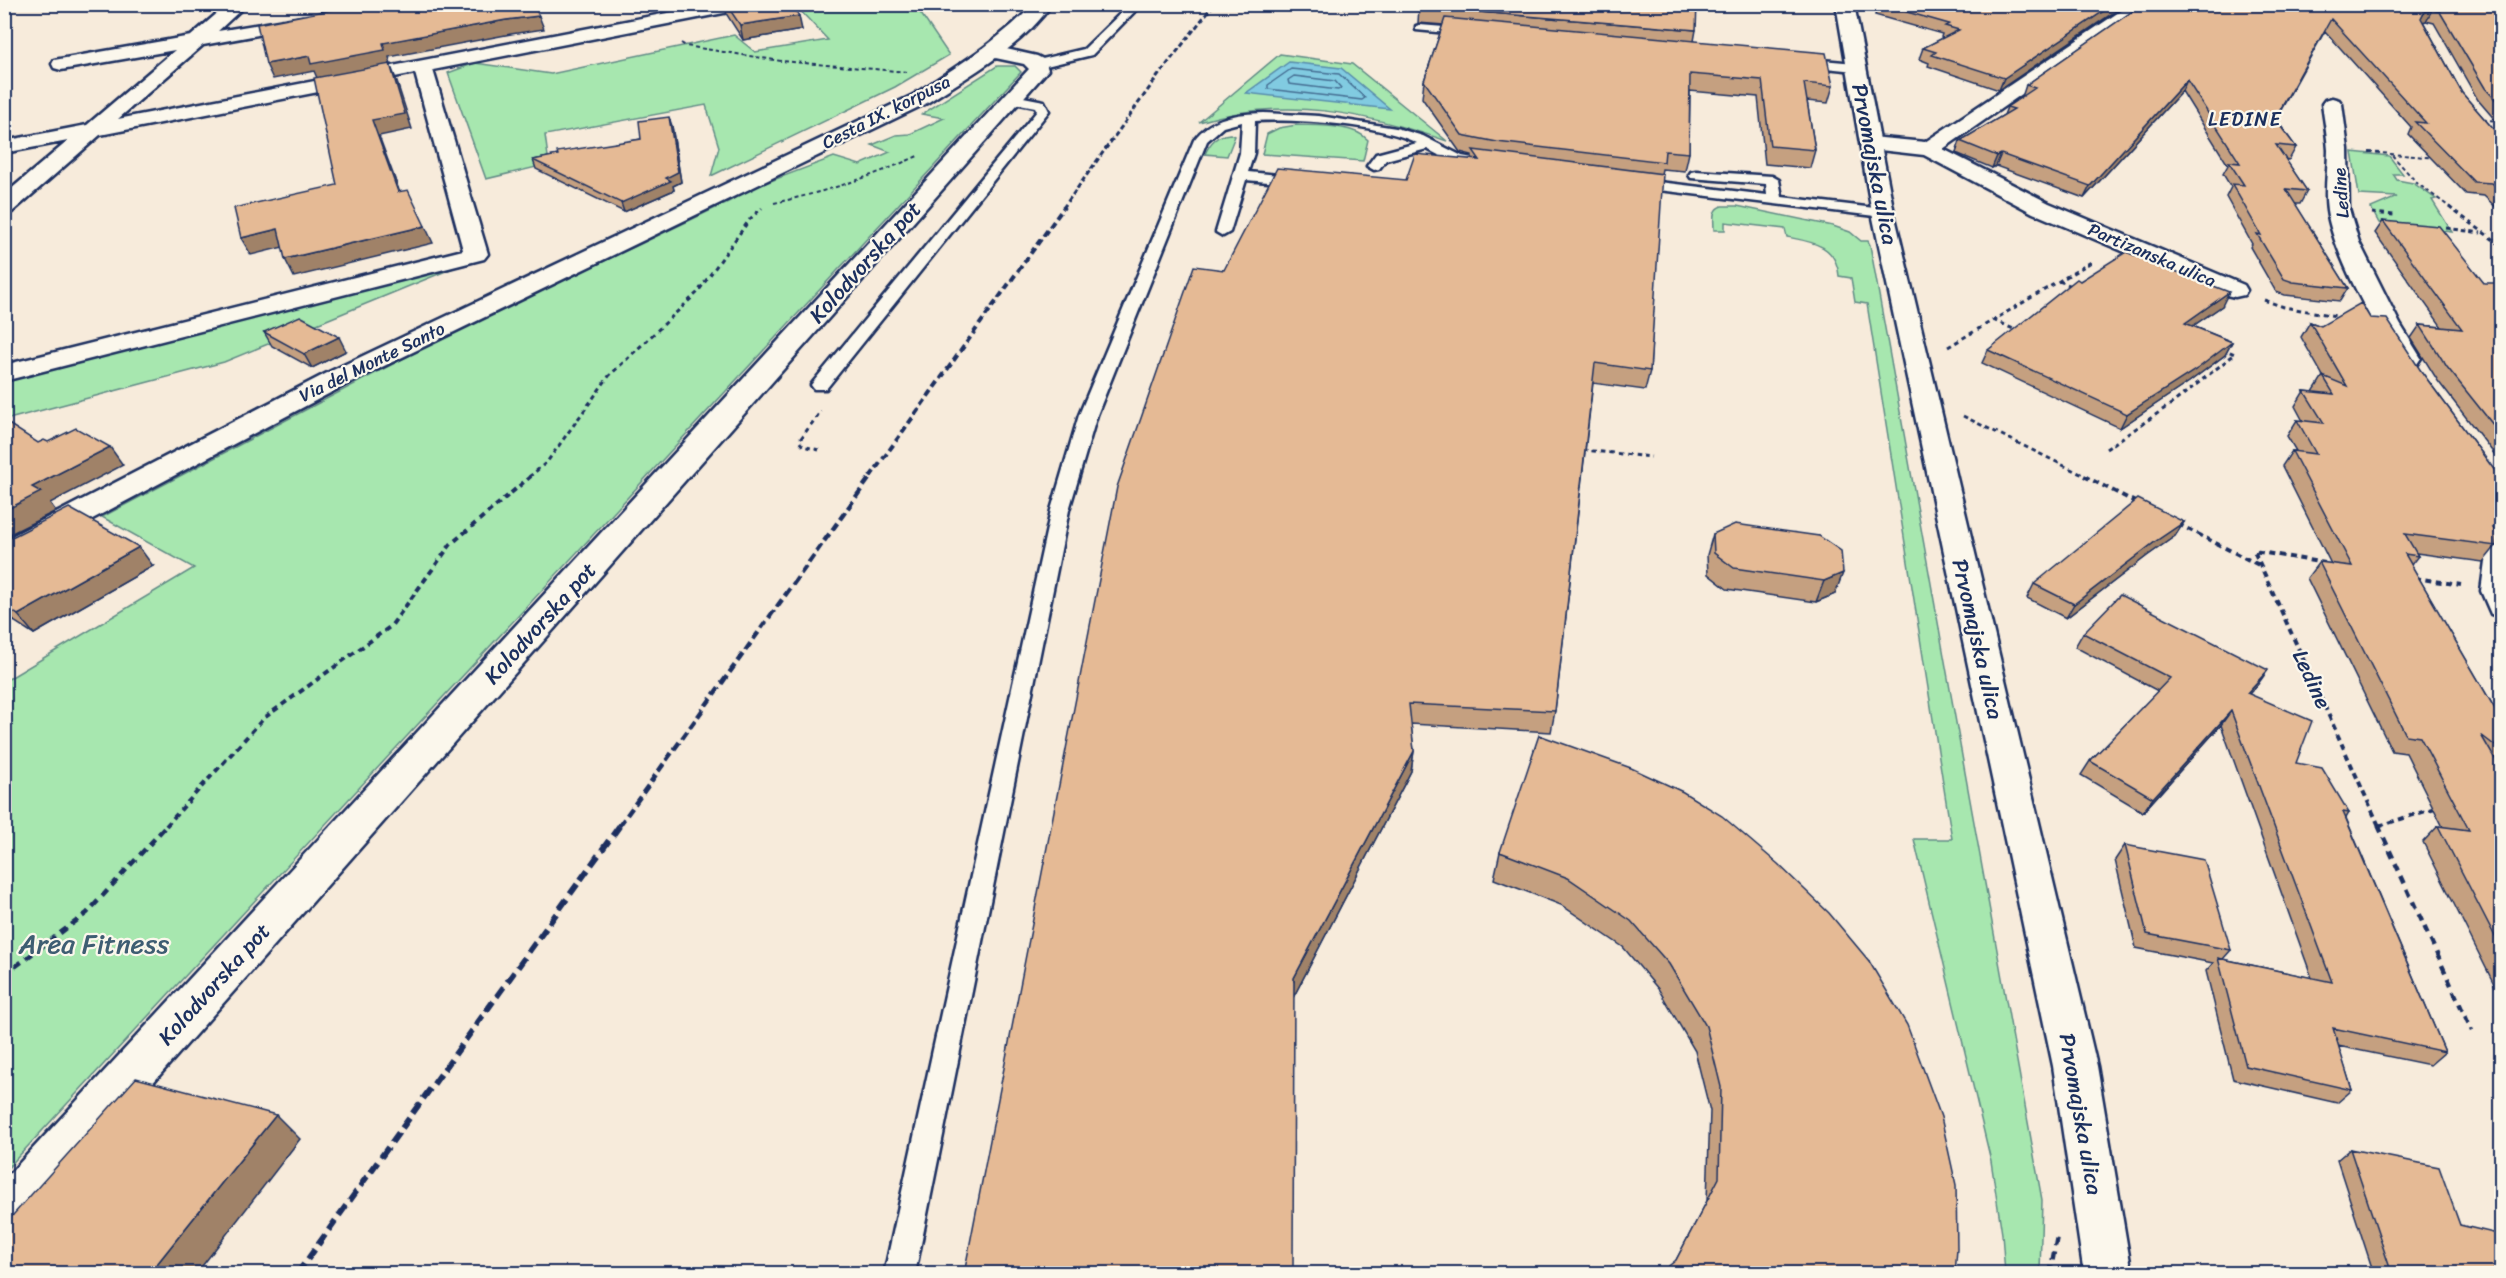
<svg xmlns="http://www.w3.org/2000/svg" width="2506" height="1278" viewBox="0 0 2506 1278" font-family="Sriracha,sans-serif">
  <rect width="100%" height="100%" fill="#f7ebdb"/>
  <filter id="ink" filterUnits="userSpaceOnUse"><feTurbulence type="fractalNoise" baseFrequency=".0167" numOctaves="2"/><feDisplacementMap in="SourceGraphic" scale="12" xChannelSelector="R" yChannelSelector="G"/><feConvolveMatrix kernelMatrix="1 2 1 2 8 2 1 2 1" color-interpolation-filters="sRGB"/></filter>
  <g filter="url(#ink)">
    <path fill="#a7e7af" stroke="#618b86" stroke-width="1.5" d="M794,4l121,1 34,50 -54,32 -184,89 8,-29 -13,-42 -161,30 4,29 -63,15 -38,-106 27,-10 76,11 183,-39 21,17 73,-12z
      M1280,54l72,10 95,77c-84,-29 -161,-45 -248,-19z
      M997,66h18l6,6 -1016,1099v-490l189,-113 -92,-51 363,-191 169,-79 96,-46 17,-11 87,-33 26,8 30,-13 -18,-7 24,-10 14,-1 34,-16 -22,-4z
      M1297,125c21,1 57,-1 71,15l-5,21 -101,-7 5,-20 12,-6z
      M1230,134l5,2 -8,20 -22,-2c5,-11 11,-19 25,-20z
      M2352,152l37,4 14,18h-10l4,6 16,3 23,16 -4,1 20,32 -73,-9 -8,-15 26,-11 -38,-2z
      M1722,206h15l96,20 17,6 11,9h7l2,4 172,955 -2,73h-35l-3,-39 -11,-73 -77,-322h38l-85,-535 -12,-2 -4,-24 -12,-2c-3,-31 -26,-34 -52,-39l-2,-8 -60,-7v8h-11c0,-10 -3,-21 8,-24z
      M463,264l-239,98 -219,58v-38z"/>
    <path fill="#81cbe1" stroke="#588dad" stroke-width="1.5" d="M1289,62l52,6 49,41 -144,-16z"/>
    <g fill="none" stroke-linecap="round" stroke-linejoin="round">
      <path stroke="#446d92" stroke-width="1.5" d="M1291,69l48,5 26,24 -3,2 -94,-11v-4z
        M1294,76l41,5 6,7 -3,2 -49,-6 -1,-4z"/>
      <defs>
        <path id="lane" d="M1130,4h12l-50,51 -54,13 -6,-4 2,-3 50,-12z
          M1420,25l48,4 6,3 -6,3 -52,-5v-4z
          M1800,58l55,5 6,4 -6,4 -59,-6v-6z
          M1013,95l31,6 5,10 -223,278h-12l-3,-4 3,-4 223,-270 -2,-4 -26,-5 -2,-3 2,-3z
          M1264,113l55,3 77,12 27,8 39,20 27,5 2,3 -7,4 -32,-6 -25,-13 -41,11 -7,9 -5,1 -7,-4 9,-12 41,-11c-38,-19 -119,-24 -162,-22l-1,32 -6,19 52,5 7,4 -7,4 -54,-5 -16,52 -7,4 -7,-4 24,-79 2,-31 -19,5 -16,14 -110,274 -28,95 -154,764h-31l167,-764 28,-95 115,-275c18,-24 42,-26 70,-27z
          M1696,171l76,5 7,4 3,17 101,12 7,4 -7,4 -249,-30 -7,-4 7,-4 133,16 -1,-11 -75,-6 -2,-3 2,-3z"/>
        <path id="street" d="M228,4h19l-29,27 84,-14 6,1 3,4 -3,4 -6,1 -99,18 -85,74 596,-115h38l-8,5 -311,61 55,184 -4,5 -480,122v-16l459,-115 -48,-177 -315,62 -88,77 -8,2v-19l64,-54 -64,12v-12l83,-16 88,-75 -114,20 -7,-2 -2,-4 2,-4 137,-24z
          M2131,4h20l-208,145 106,54 195,82 3,5 -3,5 -9,2 -9,-2 -193,-82 -109,-58 -53,-6 -7,-2 -3,-4 3,-4 7,-2 54,5z
          M993,46l44,10 8,4 3,10 -1027,1162 -17,6v-58l1025,-1111 -5,-5 -38,-8 -2,-4 2,-4z
          M2332,98l7,2 3,4 6,45 1,60 10,33 41,82 21,34 -4,6 -9,2 -9,-2c-25,-36 -66,-112 -72,-154 -3,-20 1,-41 1,-60 -1,-15 -4,-31 -6,-46l3,-4z
          M2502,536v81l-11,-3 -10,-23 6,-45 4,-7z"/>
        <path id="secondary" d="M1034,4h18c-31,44 -81,70 -125,99l-578,280 -334,177 -11,3v-23l327,-169 582,-276c43,-28 85,-53 121,-91z
          M1836,4h18l40,209 203,853 35,208h-48l-31,-208 -181,-853z"/>
      </defs>
      <use href="#lane" stroke="#1b2f5e" stroke-width="5"/>
      <use href="#street" stroke="#1b2f5e" stroke-width="5"/>
      <use href="#secondary" stroke="#1b2f5e" stroke-width="5"/>
      <path stroke="#1b2f5e" stroke-width="2" stroke-dasharray="4 3" stroke-linecap="butt" d="M681,43l5,3 95,15 127,11
        M2483,120l19,1
        M2369,152l67,6
        M2392,155l26,29 33,24
        M774,203c51,-11 98,-26 146,-48"/>
      <path stroke="#1b2f5e" stroke-width="3" stroke-dasharray="4.5 4" stroke-linecap="butt" d="M2449,207l53,39
        M2372,213l22,2
        M2446,228l35,5
        M2059,281l13,5
        M2264,300l20,7 58,10
        M1993,320l25,11
        M1948,347l145,-86
        M1963,416l124,61
        M2106,449l68,-47 61,-48 -12,-5
        M819,450l-16,-4 -4,-5 22,-30
        M1583,450l68,7
        M529,477l18,-15 62,-86 88,-83 53,-74 12,-11"/>
      <path stroke="#1b2f5e" stroke-width="4" stroke-dasharray="6 4.5" stroke-linecap="butt" d="M2084,476l55,28
        M2178,524l81,41
        M2325,563l-71,-12 125,275
        M2415,578l46,7
        M166,826l98,-108 127,-92 60,-82 80,-68
        M2379,826l59,-19"/>
      <path stroke="#1b2f5e" stroke-width="4.5" stroke-dasharray="8 6" stroke-linecap="butt" d="M2378,825l94,206
        M2379,826l4,-1
        M4,975l83,-62 80,-88
        M2050,1274l7,-38"/>
      <use href="#lane" fill="#fbf7ec" fill-rule="evenodd"/>
      <use href="#street" fill="#fbf7ec" fill-rule="evenodd"/>
      <use href="#secondary" fill="#fbf7ec" fill-rule="evenodd"/>
      <path stroke="#1b2f5e" stroke-width="3" stroke-dasharray="5 3" stroke-linecap="butt" d="M1063,208l95,-132 56,-72"/>
      <path stroke="#1b2f5e" stroke-width="4" stroke-dasharray="7 4" stroke-linecap="butt" d="M870,477l194,-270"/>
      <path stroke="#1b2f5e" stroke-width="4.5" stroke-dasharray="9 4.5" stroke-linecap="butt" d="M619,826l252,-350"/>
      <path stroke="#1b2f5e" stroke-width="6" stroke-dasharray="12 6" stroke-linecap="butt" d="M297,1274l323,-449"/>
    </g>
    <path fill="#c5a080" stroke="#1b2f5e" stroke-width="1.5" d="M725,4h67l10,26 -59,10 -16,-25z
      M1878,4h248l-127,86 -71,-24 1,-3 -10,-4 4,-11 20,-10 -2,-1 1,-3 -67,-19z
      M2143,4h359v124l-24,-28 -44,-77 -8,-2h-3l39,72 40,46v74l-18,-17 -18,-2 -58,-60 3,-7 -86,-96 -49,88 20,28 -7,13 -4,-1 22,32 -7,13h-5l53,84 -8,13 -55,-6 -9,-3 -26,-45 2,-3 -26,-47 5,-10 -8,-13 5,-9 -46,-74 -98,107 -88,-32 -4,2 -36,-15 4,-12 44,-26 3,-8 15,-10 4,-12z
      M1419,7l277,23 -2,11 139,45 -5,17 -21,-2 8,49 -5,18 -45,-4 -7,-67 -68,-6 -1,62 -4,18 -23,-2 -1,5 -11,197 -5,19 -52,-7 -38,328 -4,21 -140,-8 3,27 -3,20 -117,225 -70,-726 182,-90 66,-20v-5l-12,-3 -38,-54 2,-17 19,-56 -25,-2z
      M672,126l9,56 -8,4 1,4 -50,22 -88,-43 -3,-9 108,-21z
      M2383,221l101,62 18,9v172l-64,-83 -27,-43 9,-13 22,2 -67,-94z
      M2080,281l142,25 -29,20 39,16 -7,13 -36,27 -69,46 -138,-65 6,-13z
      M2370,318l51,53 80,108 -2,4 3,4v36l-6,9v14l-13,16 -67,-9 2,3 -7,9 91,156v279l-79,-158 15,-16 5,1 -37,-74 -14,-2 -85,-173 12,-16 12,2 -49,-98 10,-15h4l-9,-15 10,-16 6,1 -8,-15 9,-15 9,1 10,-16 -22,-39 9,-15 11,4z
      M264,332l82,19 -34,17 -40,-22z
      M2184,522l-9,14 -28,20 -81,62 -39,-20 7,-14z
      M1713,534l106,2 16,58 -19,8 -89,-13 -19,-15 -1,-19z
      M4,541l149,25 -119,68 -20,-13 -10,5z
      M2083,633l175,51 -9,10 47,69 53,50 -3,5 99,234 -15,13 -92,-19 14,44 -15,13 -104,-24 -27,-108 7,-8 -77,-15 -21,-88 10,-15 106,105 -8,9 89,19 -91,-253 -78,87 -62,-37 9,-14 68,-70 -83,-44z
      M1500,852l369,109 -193,299 31,-59 3,-90 -15,-60 -36,-61 -36,-43 -62,-42 -67,-26z
      M2350,1149l110,76 42,49h-128l-37,-114z"/>
    <path fill="#a08268" stroke="#1b2f5e" stroke-width="1.5" d="M641,4h21l-20,4z
      M2114,4h12l-127,86 5,-12z
      M2432,10l-6,11 -8,2 6,-11z
      M539,16l5,13 -33,5 -122,23 2,7h-1l6,15 16,50 -33,7 27,73 -89,-131 -3,-7 -41,8 -7,-15 240,-44z
      M799,16l3,14 -59,10 -3,-15z
      M2187,80l-5,11 -98,107 6,-12z
      M669,117l3,9 9,56 -8,4 1,4 -50,22 -3,-9 45,-25z
      M2001,154l-5,12 -4,2 5,-12z
      M425,226l8,17 -139,34 -9,-18z
      M278,229l9,17 -36,9 -10,-17z
      M2229,292l-7,14 -44,30 7,-13z
      M339,337l7,14 -34,17 -8,-14z
      M2232,342l-7,13 -36,27 -69,46 7,-14z
      M110,447l13,18 -73,38 6,8 -52,26v-26l28,-24z
      M2184,522l-9,14 -28,20 -81,62 8,-14 82,-63z
      M139,547l14,19 -119,68 -16,-19z
      M1843,573l-8,21 -19,8 8,-21z
      M4,610l10,11 -10,5z
      M2268,670l-10,14 -21,23 10,-14z
      M2231,711l-10,14 -78,87 10,-14z
      M1414,751l-3,20 -118,227 1,-20z
      M276,1115l24,24 -104,135h-47z"/>
    <path fill="#e5ba95" stroke="#1b2f5e" stroke-width="1.5" d="M361,4h172l6,12 -33,4 -123,23 2,7 -74,14 -2,-8 -43,8 -9,-40z
      M726,4h66l7,12 -59,9z
      M1420,4h277l-1,26 -277,-23z
      M1879,4h235l-110,74 -72,-23 4,-3 -13,-4 36,-18 -14,-4 4,-2z
      M2143,4h359v14h-2l2,1v88l-17,-19 -45,-76 -8,-2 -8,2 -3,6 41,75 40,46v53l-10,-9 -18,-1 -59,-60 11,1 -95,-104 -56,100 21,28 -20,-2 31,46 -21,-2 62,99 -55,-6 -9,-3 -27,-45 4,1 -29,-51 12,1 -15,-23 11,1 -53,-83 -97,106 -89,-32 -4,2 -37,-15 54,-32 -7,-2 28,-19 -9,-3z
      M1445,18l381,35 7,33 -29,-3 11,67 -45,-4 -8,-66 -72,-6 -1,79 -24,-2 -1,11 -167,-20 -35,-7 -38,-54z
      M390,64l15,50 -33,6 26,72 10,-2 17,36 -140,33 -7,-30 -37,9 -7,-30 103,-23 -23,-107z
      M669,117l9,55 -12,6 5,3 -50,22 -88,-43 25,-5 -1,-3 84,-13 -2,-18z
      M1473,150l190,24 -13,197 -55,-8 -40,348 -146,-7 5,47 -120,227 -1,296h-329l153,-787 77,-221 30,4 53,-102 129,12 9,-26 65,6z
      M2383,221l56,5 45,57h11l7,9v144l-55,-69 -27,-42 42,4z
      M2126,252l103,40 -44,31 47,19 -35,27 -70,45 -139,-64 89,-71 3,2z
      M2361,303l9,15 17,1 34,52 80,108 -5,-1 6,9v6h-5l5,7v11l-8,-1 8,11v2l-4,5h-5l4,6 -1,12 -91,-12 13,22 -13,-2 97,167v30l-21,-16 21,36v179l-64,-124 31,4 -49,-93 -14,-2 -87,-173 33,4 -60,-115 24,3 -19,-34 27,3 -20,-32 30,3 -11,-18 24,10 -37,-64 11,4z
      M300,316l39,21 -35,17 -40,-22z
      M4,421l34,22 6,-3 4,2 28,-14 34,19 -78,40 9,5 -37,19z
      M2138,499l46,23 -28,19 -82,63 -40,-20z
      M69,508l70,39 -121,68 -14,-9v-65z
      M1735,524l84,12 22,15 2,22 -19,8 -90,-13 -20,-15 -1,-19z
      M2120,595l148,75 -21,23 65,28 -16,42 26,5 27,45 -6,-1 102,240 -112,-24 19,62 -106,-24 -28,-108 114,24 -101,-271 -78,87 -63,-37 80,-83 -87,-45z
      M1539,735l92,33 52,24 39,24 56,48 51,49 40,48 38,64 34,92 15,68 1,64 -2,25h-296l17,-14 43,-82 2,-91 -15,-61 -37,-62 -38,-43 -63,-43 -68,-26z
      M2125,845l79,15 27,90 -84,-16z
      M136,1078l140,37 -127,159h-145v-49z
      M2350,1149l89,18 21,58 42,10v39h-110z"/>
  </g>
  <g text-anchor="middle" dominant-baseline="central" stroke-width="4.5" stroke-linejoin="round" paint-order="stroke">
    <g font-size="18" fill="#1b2f5e" stroke="#fbf7ec">
      <text transform="translate(886 112) rotate(-27)">Cesta IX. korpusa</text>
      <text transform="translate(2341 193) rotate(-94)">Ledine</text>
      <text transform="translate(2152 255) rotate(23)">Partizanska ulica</text>
      <text transform="translate(372 362) rotate(-26)">Via del Monte Santo</text>
    </g>
    <g font-size="20" letter-spacing="1.5" fill="#1b2f5e" stroke="#fbf7ec">
      <text x="2245" y="119">LEDINE</text>
    </g>
    <g font-size="22" fill="#1b2f5e" stroke="#fbf7ec">
      <text transform="translate(1875 164) rotate(79)">Prvomajska ulica</text>
      <text transform="translate(865 262) rotate(-48)">Kolodvorska pot</text>
      <text transform="translate(540 623) rotate(-48)">Kolodvorska pot</text>
      <text transform="translate(1978 639) rotate(77)">Prvomajska ulica</text>
      <text transform="translate(2312 679) rotate(65)">Ledine</text>
      <text transform="translate(214 984) rotate(-48)">Kolodvorska pot</text>
      <text transform="translate(2081 1114) rotate(80)">Prvomajska ulica</text>
    </g>
    <g font-size="27" fill="#3e5d72" stroke="#fbf7ec">
      <text x="94" y="944">Area Fitness</text>
    </g>
  </g>
  <rect width="2506" height="1278" fill="none" stroke="#fbf7ec" stroke-width="24"/>
  <rect x="12" y="12" width="2482" height="1254" fill="none" stroke="#1b2f5e" stroke-width="2" filter="url(#ink)"/>
</svg>
